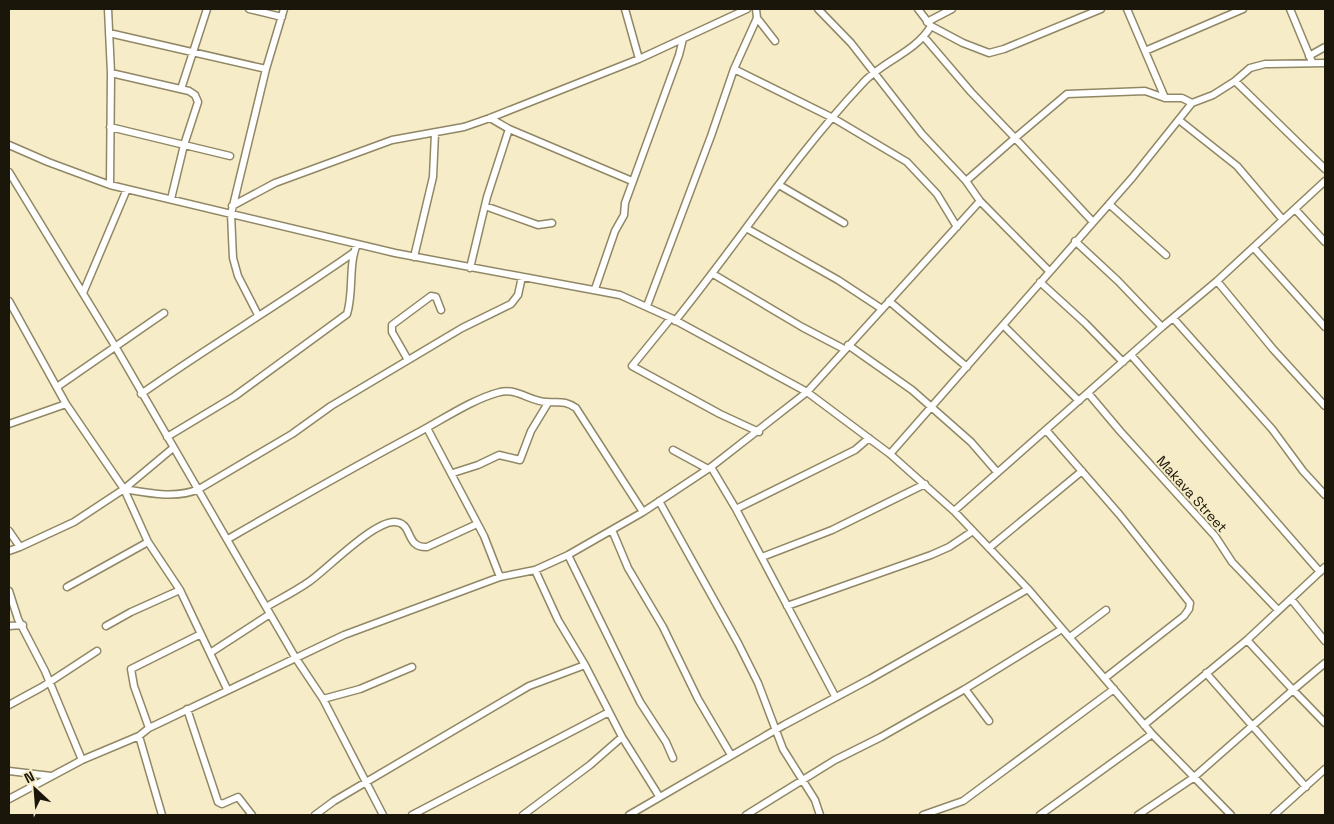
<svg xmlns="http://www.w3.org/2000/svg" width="1334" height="824" viewBox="0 0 1334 824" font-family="'Space Grotesk',sans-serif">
  <rect width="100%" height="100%" fill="#f6ecc8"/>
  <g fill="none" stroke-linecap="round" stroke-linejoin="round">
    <defs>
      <path id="minor" d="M108,9l3,64 -1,112
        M249,9l33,8
        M625,9l14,50
        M818,9l33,34 71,91 44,47 14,20 69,70
        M918,9l13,17 32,17 26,10 15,-4 97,-40
        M1127,9l38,89
        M1290,9l22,53
        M757,18l18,23
        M927,22l25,-13
        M109,33l157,36
        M924,37l47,55 44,46 -49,43
        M1145,51l98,-42
        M1309,56l16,-9
        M734,69l99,49 74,44 30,32 20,33
        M111,73l78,18 6,4 3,7 -14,43 -13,54
        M1235,81l90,88
        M181,89l26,-80
        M490,118l19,11 123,52
        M1179,120l58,46 46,54
        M110,127l120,29
        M9,145l39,17 62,23 285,68 225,42 51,23 136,74 83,62 64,57 74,78 124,145 79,81
        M9,172l106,174 180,311 28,42 60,116
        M779,185l65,38
        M1109,204l57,51
        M232,206l43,-23 117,-43 72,-13 26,-9 149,-59 108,-50
        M485,206l53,19 14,-2
        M1295,209l30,33
        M1093,222l-78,-84 52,-44 78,-3 20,7h17l10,5 21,-8 22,-14 15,-13 15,-4 60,-1
        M746,228l92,52 44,29
        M1075,241l43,40 44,46
        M1254,248l71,79
        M414,257l19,-80 2,-44
        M470,268l17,-71 22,-68
        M713,274l89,53 42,22
        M1217,281l56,68 52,57
        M1040,282l45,41 38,39
        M595,289l20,-58 9,-16 1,-12 54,-148 4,-16
        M83,293l44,-104
        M9,301l57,103 58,85 24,53 32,48 47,99
        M889,301l78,66
        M647,306l64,-170 23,-67 23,-51 -1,-9
        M258,315l-20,-39 -5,-18 -2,-44 35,-145 18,-60
        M671,318l-39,48 88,48 39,18
        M1173,318l99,111 31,42 22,24
        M675,321c63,-78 118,-163 187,-237 20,-23 53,-31 69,-58
        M1004,326l75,75
        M848,345l64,45 59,52 26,30
        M1131,355l189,217
        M408,360l-16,-28v-7l39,-29 5,1 5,13
        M57,387l107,-74
        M1088,393l32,38 95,105 17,26 46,48
        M141,394c70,-49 142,-92 212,-141
        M9,424l57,-20
        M427,428l57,108 16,41
        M1046,430l73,84 71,89 -1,6 -5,7 -79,62
        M167,437l68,-41 112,-82c7,-23 1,-48 10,-70
        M673,450l35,19
        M890,454l242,-276 60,-75
        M711,467l25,42 99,187
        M453,473l25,-8 21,-10 21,5 11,-29 17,-28
        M124,489c24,4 52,10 75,0l93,-55 39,-28 131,-78 49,-24 7,-9 4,-18
        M659,501l79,142 20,40 25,66 32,51 5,15
        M736,509l119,-59 14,-12
        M954,511l208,-184 55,-46 108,-100
        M612,530l16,38 35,59 35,72 33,56
        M9,531l11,16 -11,4
        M228,539c64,-37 128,-73 193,-108 24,-13 52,-32 79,-39 17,-4 31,10 47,10 13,1 17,-2 29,6l67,104
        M20,547l54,-25 50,-33 49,-41
        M989,548l93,-77
        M568,555l72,147 26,40 7,16
        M762,557l70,-27 93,-46
        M535,570l23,50 27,45 37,72 37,59
        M67,587l81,-45
        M9,591l9,28 27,52 37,89
        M1291,599l34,42
        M787,606l144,-51 18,-8 24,-16
        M266,607c14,-8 30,-16 44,-26 18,-13 63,-59 84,-59 20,0 10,26 33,25l50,-23
        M9,626l14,-1
        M106,626l25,-14 49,-22
        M1070,637l36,-27
        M210,653l60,-39
        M1325,663l-32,27 32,33
        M1206,673l100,114
        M965,689l24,32
        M323,699l37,-10 52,-22
        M9,705l33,-18 55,-36
        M187,709l31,93 4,2 16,-7 14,18
        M1144,725l103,-85 78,-73
        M149,728l-15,-42 -3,-17 70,-35
        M139,736l23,79
        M9,771l42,5
        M9,799l73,-39 57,-24 10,-8 195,-93 156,-58 35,-7 33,-15 75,-43 68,-45 96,-75 173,-191
        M315,815l19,-14 195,-115 56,-21
        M412,815l197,-103
        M523,815l67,-50 32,-28
        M629,815l155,-90 86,-46 158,-90
        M746,815l89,-55 46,-23 84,-48 97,-60
        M923,815l40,-14 151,-112
        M1040,815l112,-81
        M1138,815l55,-37 100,-88 -46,-50
        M1274,815l51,-46"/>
    </defs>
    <use href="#minor" stroke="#908765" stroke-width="9"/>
    <use href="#minor" stroke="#fff" stroke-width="6"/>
  </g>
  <g text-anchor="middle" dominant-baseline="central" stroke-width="4" stroke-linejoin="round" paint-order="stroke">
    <g font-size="14" fill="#1a1609" stroke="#f6ecc8">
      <text transform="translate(1192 494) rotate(48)">Makava Street</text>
    </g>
  </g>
  <rect width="1334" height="824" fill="none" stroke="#1a1609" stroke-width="20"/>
  <g transform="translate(35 789) rotate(334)" stroke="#f6ecc8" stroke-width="4" paint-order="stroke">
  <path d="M0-4L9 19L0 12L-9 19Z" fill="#1a1609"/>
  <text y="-8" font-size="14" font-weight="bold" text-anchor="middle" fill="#1a1609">N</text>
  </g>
</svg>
